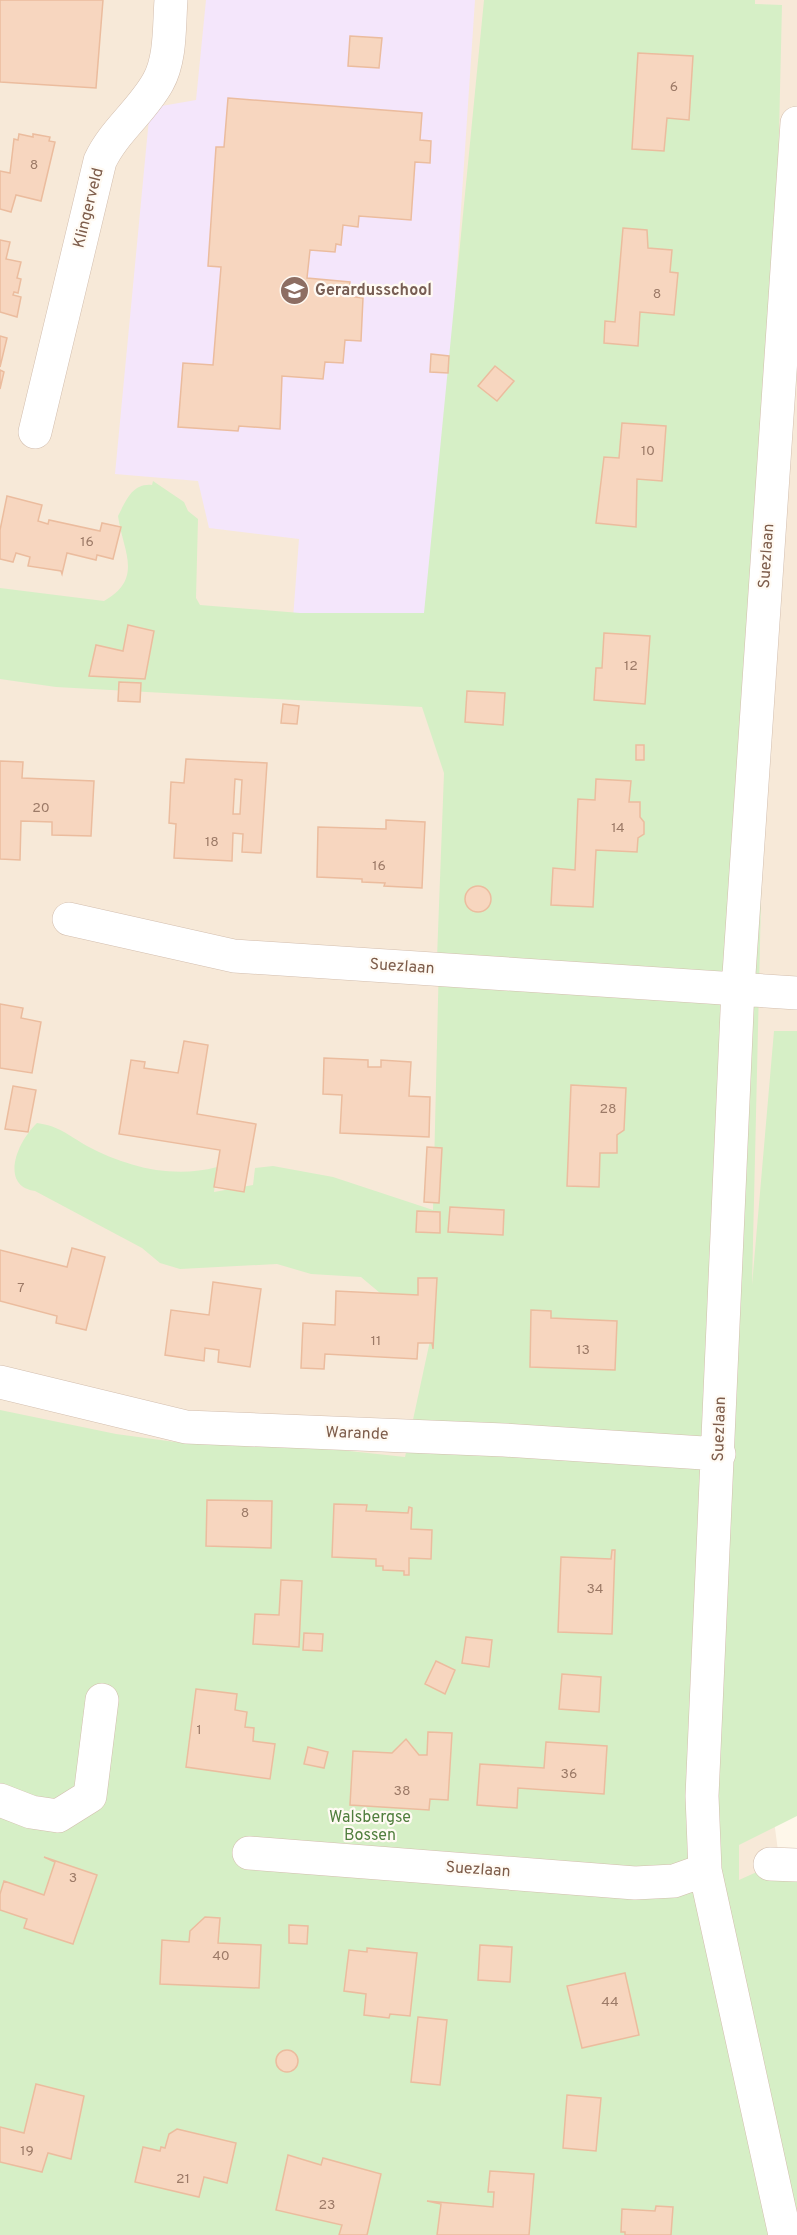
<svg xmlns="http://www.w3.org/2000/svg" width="797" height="2235" viewBox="0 0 797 2235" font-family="Overpass,sans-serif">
  <rect width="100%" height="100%" fill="#fef7ea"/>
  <path fill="#f7e9d8" d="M0,0h797v1185l-30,582 30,229 -797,239z"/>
  <path fill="#f4e6fb" d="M206,0h269l-44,656 -140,-11 8,-106 -90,-11 -11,-47 -83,-7 35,-366 46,-8z"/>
  <path fill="#d6efc6" d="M484,0h271v4l27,1 -30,1280 22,-254h23v785l-58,29v35l58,-26v381h-797v-825l116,24 74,10 11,-9 204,22 26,-121 -70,-59 -50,-3 -34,-10 -97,5 -20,-6 -18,-15 -107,-57c-35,-5 -19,-48 2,-68 22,3 31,12 50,23 39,21 86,33 130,21l-3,25 39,-7 2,-17 18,-2 60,11 100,33 6,-251 -2,-1 7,-185 -22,-66 -366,-20 -56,-8v-91l104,13c40,-23 19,-49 14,-85 8,-15 14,-33 34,-31l1,-4 31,21 4,9 10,8 -2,79 4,7 100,8h124z"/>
  <path fill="#f7d6bf" stroke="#ebbc9e" stroke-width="1.5" fill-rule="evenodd" d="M0,0h103l-7,88 -96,-6z
    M350,36l32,2 -3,30 -31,-2z
    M638,53l55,3 -4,64 -22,-2 -3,33 -32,-2z
    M228,98l194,15 -2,27 11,1 -1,22 -15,-1 -4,58 -52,-4 -1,11 -15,-2 -2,20 -5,-1 -1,8 -25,-2 -3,28 43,4 -2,14 15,2 -2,43 -16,-1 -2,23 -18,-1 -2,17 -41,-3 -2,53 -41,-3 -1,5 -60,-4 5,-64 30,2 8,-98 -13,-1 8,-119h8z
    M19,134l14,3v-3l17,3 -1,4 6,1 -14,59 -25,-6 -5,17 -11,-3v-38l10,2 4,-34 4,1z
    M623,228l24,2 1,18 24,2 -2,22 8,1 -4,42 -34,-3 -2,34 -34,-3 1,-22 10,1z
    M0,240l10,2 -4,17 15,3 -4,16 4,1 -3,14 -4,-1 -1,3 8,2 -4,20 -17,-5z
    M0,336l7,2 -7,29z
    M431,354l18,2 -1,17 -18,-1z
    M495,366l19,15 -17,20 -19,-15z
    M0,370l4,2 -4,17z
    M622,423l44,3 -4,55 -25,-2 -1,48 -40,-4 8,-66 15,1z
    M7,496l35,9 -4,16 10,3 1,-4 51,11 2,-8 19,4 -8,32 -16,-4 -1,5 -29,-7 -5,21 -1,-3 -33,-5 2,-9 -14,-4 -3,9 -13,-3v-29z
    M128,625l26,6 -9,48 -56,-3 7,-31 27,6z
    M604,633l46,3 -5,68 -51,-4 2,-32h6z
    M119,682l22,1 -1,19 -22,-1z
    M467,691l38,2 -2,32 -38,-3z
    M283,704l16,2 -2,18 -16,-1z
    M636,745h8v15h-8z
    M186,759l81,4 -6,90 -19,-1 1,-18 -10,-1 -1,28 -58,-3 2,-34 -7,-1 2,-41 13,1zM235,779l7,1 -2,34h-7z
    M0,761l23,1 -1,16 72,3 -3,55 -39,-1v-13l-31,-1 -1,39 -20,-1z
    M596,779l35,2 -2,21h11v15l4,5v12l-6,4 -1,14 -41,-2 -3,57 -42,-2 2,-37 22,2 3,-71 17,1z
    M386,820l39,2 -3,66 -38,-2 1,-3 -23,-1v-3l-45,-2 1,-50 68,2z
    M465 899a13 13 0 1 1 26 0a13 13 0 1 1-26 0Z
    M0,1004l23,4 -2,10 20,4 -9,51 -32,-5z
    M184,1041l24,4 -11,69 59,10 -12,68 -30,-5 6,-37 -101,-16 12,-74 14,2 -1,6 34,5z
    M324,1058l44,2v7h13v-7l30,2 -2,34 21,1 -1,40 -89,-4 2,-38 -19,-1z
    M571,1085l55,3 -2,42 -7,5v18h-17l-1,34 -32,-1z
    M13,1086l23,4 -8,42 -23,-3z
    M427,1147l15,1 -3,55 -15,-1z
    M450,1207l54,3 -1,25 -55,-3z
    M417,1211l23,1v21l-24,-1z
    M72,1248l33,9 -19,73 -30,-7 1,-7 -57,-15v-51l67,17z
    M418,1278h19l-4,71 -1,-6h-14l-1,16 -92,-5 -1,15 -23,-1 2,-45 32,2 1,-34 82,4z
    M213,1282l48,7 -11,78 -32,-5 1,-12 -14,-2 -1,13 -39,-6 6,-45 38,5z
    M531,1310l20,1v7l66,3 -2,49 -85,-3z
    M207,1500l65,1 -1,47 -65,-2z
    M334,1504l33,1 -1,6 42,2 1,-6 3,1 -1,21 21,1 -1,29 -22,-1v17h-5v-4l-21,-1v-4h-7v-7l-44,-2z
    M612,1550h3l-3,84 -54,-2 3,-75 50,2z
    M281,1580l21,1 -3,66 -46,-3 2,-30 24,1z
    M304,1633l19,1 -1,17 -19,-1z
    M466,1637l26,3 -3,27 -27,-4z
    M436,1661l19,9 -10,24 -20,-10z
    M562,1674l39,3 -2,35 -40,-3z
    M196,1689l41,5 -2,16 12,2 -2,15 9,1 -1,13 22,3 -5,35 -84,-12z
    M428,1732l24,1 -4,67 -18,-1 -1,11 -79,-5 3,-54 39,2 14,-14 13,16h8z
    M546,1742l61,4 -3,48 -86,-6 -1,20 -40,-3 3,-41 64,4z
    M308,1747l20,5 -4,16 -20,-4z
    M44,1857l53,18 -24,69 -49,-16 3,-9 -27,-9v-16l4,-13 40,14 11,-33z
    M205,1917l15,1 -2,25 43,2 -2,43 -99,-4 2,-44 27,2 1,-11z
    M289,1925l19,1 -1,18 -18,-1z
    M480,1945l32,2 -2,35 -32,-2z
    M367,1948l50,5 -7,63 -20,-2 -1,4 -25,-3 2,-21 -22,-3 5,-41 18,2z
    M625,1973l14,62 -57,13 -15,-62z
    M418,2017l29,3 -7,65 -29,-3z
    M276 2061a11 11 0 1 1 22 0a11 11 0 1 1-22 0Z
    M36,2084l48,12 -13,63 -23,-6 -6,19 -42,-10v-35l24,6z
    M567,2095l34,3 -5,53 -33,-3z
    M177,2129l59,14 -9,40 -23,-6 -5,20 -64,-15 8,-35 17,4 1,-4 4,1 4,-14z
    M288,2155l33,10 2,-7 58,16 -14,61h-28l3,-10 -66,-15z
    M490,2171l44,3 -5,61h-92l4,-31 -14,-3 66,6 1,-15h-6z
    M656,2206l17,1 -2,28h-46v-3h-4l1,-23 33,2z"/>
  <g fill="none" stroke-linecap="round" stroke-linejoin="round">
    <defs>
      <path id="minor" d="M35,432l65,-271c14,-30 42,-50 58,-79 13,-23 11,-56 13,-82
        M69,919l165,37 563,37
        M0,1382l186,45 318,13 215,14
        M0,1800l31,12 27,4 32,-20 12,-96
        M249,1853l386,30 39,-2 31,-11
        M770,1864l27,1
        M785,2235l-80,-365 -3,-74 36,-807 59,-866"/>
    </defs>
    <use href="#minor" stroke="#d3beae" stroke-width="34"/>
    <use href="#minor" stroke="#fff" stroke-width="33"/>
  </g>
  <defs>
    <symbol id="school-disc" viewBox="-11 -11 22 22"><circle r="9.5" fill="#8d6e63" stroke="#fffaf3"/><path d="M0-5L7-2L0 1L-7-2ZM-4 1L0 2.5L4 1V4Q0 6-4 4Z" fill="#fff"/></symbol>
  </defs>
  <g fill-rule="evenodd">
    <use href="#school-disc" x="278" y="274" width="33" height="33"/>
  </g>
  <g text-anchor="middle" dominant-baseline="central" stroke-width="4.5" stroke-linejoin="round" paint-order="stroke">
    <g font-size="14" fill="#9c7a67">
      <text x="674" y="87">6</text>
      <text x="34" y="165">8</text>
      <text x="657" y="294">8</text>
      <text x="648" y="451">10</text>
      <text x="87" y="542">16</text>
      <text x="631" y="666">12</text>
      <text x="41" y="808">20</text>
      <text x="618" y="828">14</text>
      <text x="212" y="842">18</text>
      <text x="379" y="866">16</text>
      <text x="608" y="1109">28</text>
      <text x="21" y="1288">7</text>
      <text x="376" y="1341">11</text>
      <text x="583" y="1350">13</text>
      <text x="245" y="1513">8</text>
      <text x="595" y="1589">34</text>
      <text x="199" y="1730">1</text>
      <text x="569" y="1774">36</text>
      <text x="402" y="1791">38</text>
      <text x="73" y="1878">3</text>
      <text x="221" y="1956">40</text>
      <text x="610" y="2002">44</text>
      <text x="27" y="2151">19</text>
      <text x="183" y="2179">21</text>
      <text x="327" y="2205">23</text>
    </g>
    <g font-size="16" fill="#7d5c4a" stroke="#fffaf3">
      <text transform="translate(89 208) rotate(-76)">Klingerveld</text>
      <text transform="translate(767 556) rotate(-86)">Suezlaan</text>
      <text transform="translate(402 967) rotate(4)">Suezlaan</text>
      <text transform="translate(720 1429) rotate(-88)">Suezlaan</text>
      <text transform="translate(357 1434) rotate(2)">Warande</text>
      <text transform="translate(478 1870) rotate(4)">Suezlaan</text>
    </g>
    <g font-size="16" font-weight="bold" fill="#785e54" stroke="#fffaf3" text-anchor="start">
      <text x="315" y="291">Gerardusschool</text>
    </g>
    <g font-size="16" fill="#507e3d" stroke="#fffaf3">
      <text x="370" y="1818">Walsbergse<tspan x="370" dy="18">Bossen</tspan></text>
    </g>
  </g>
</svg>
